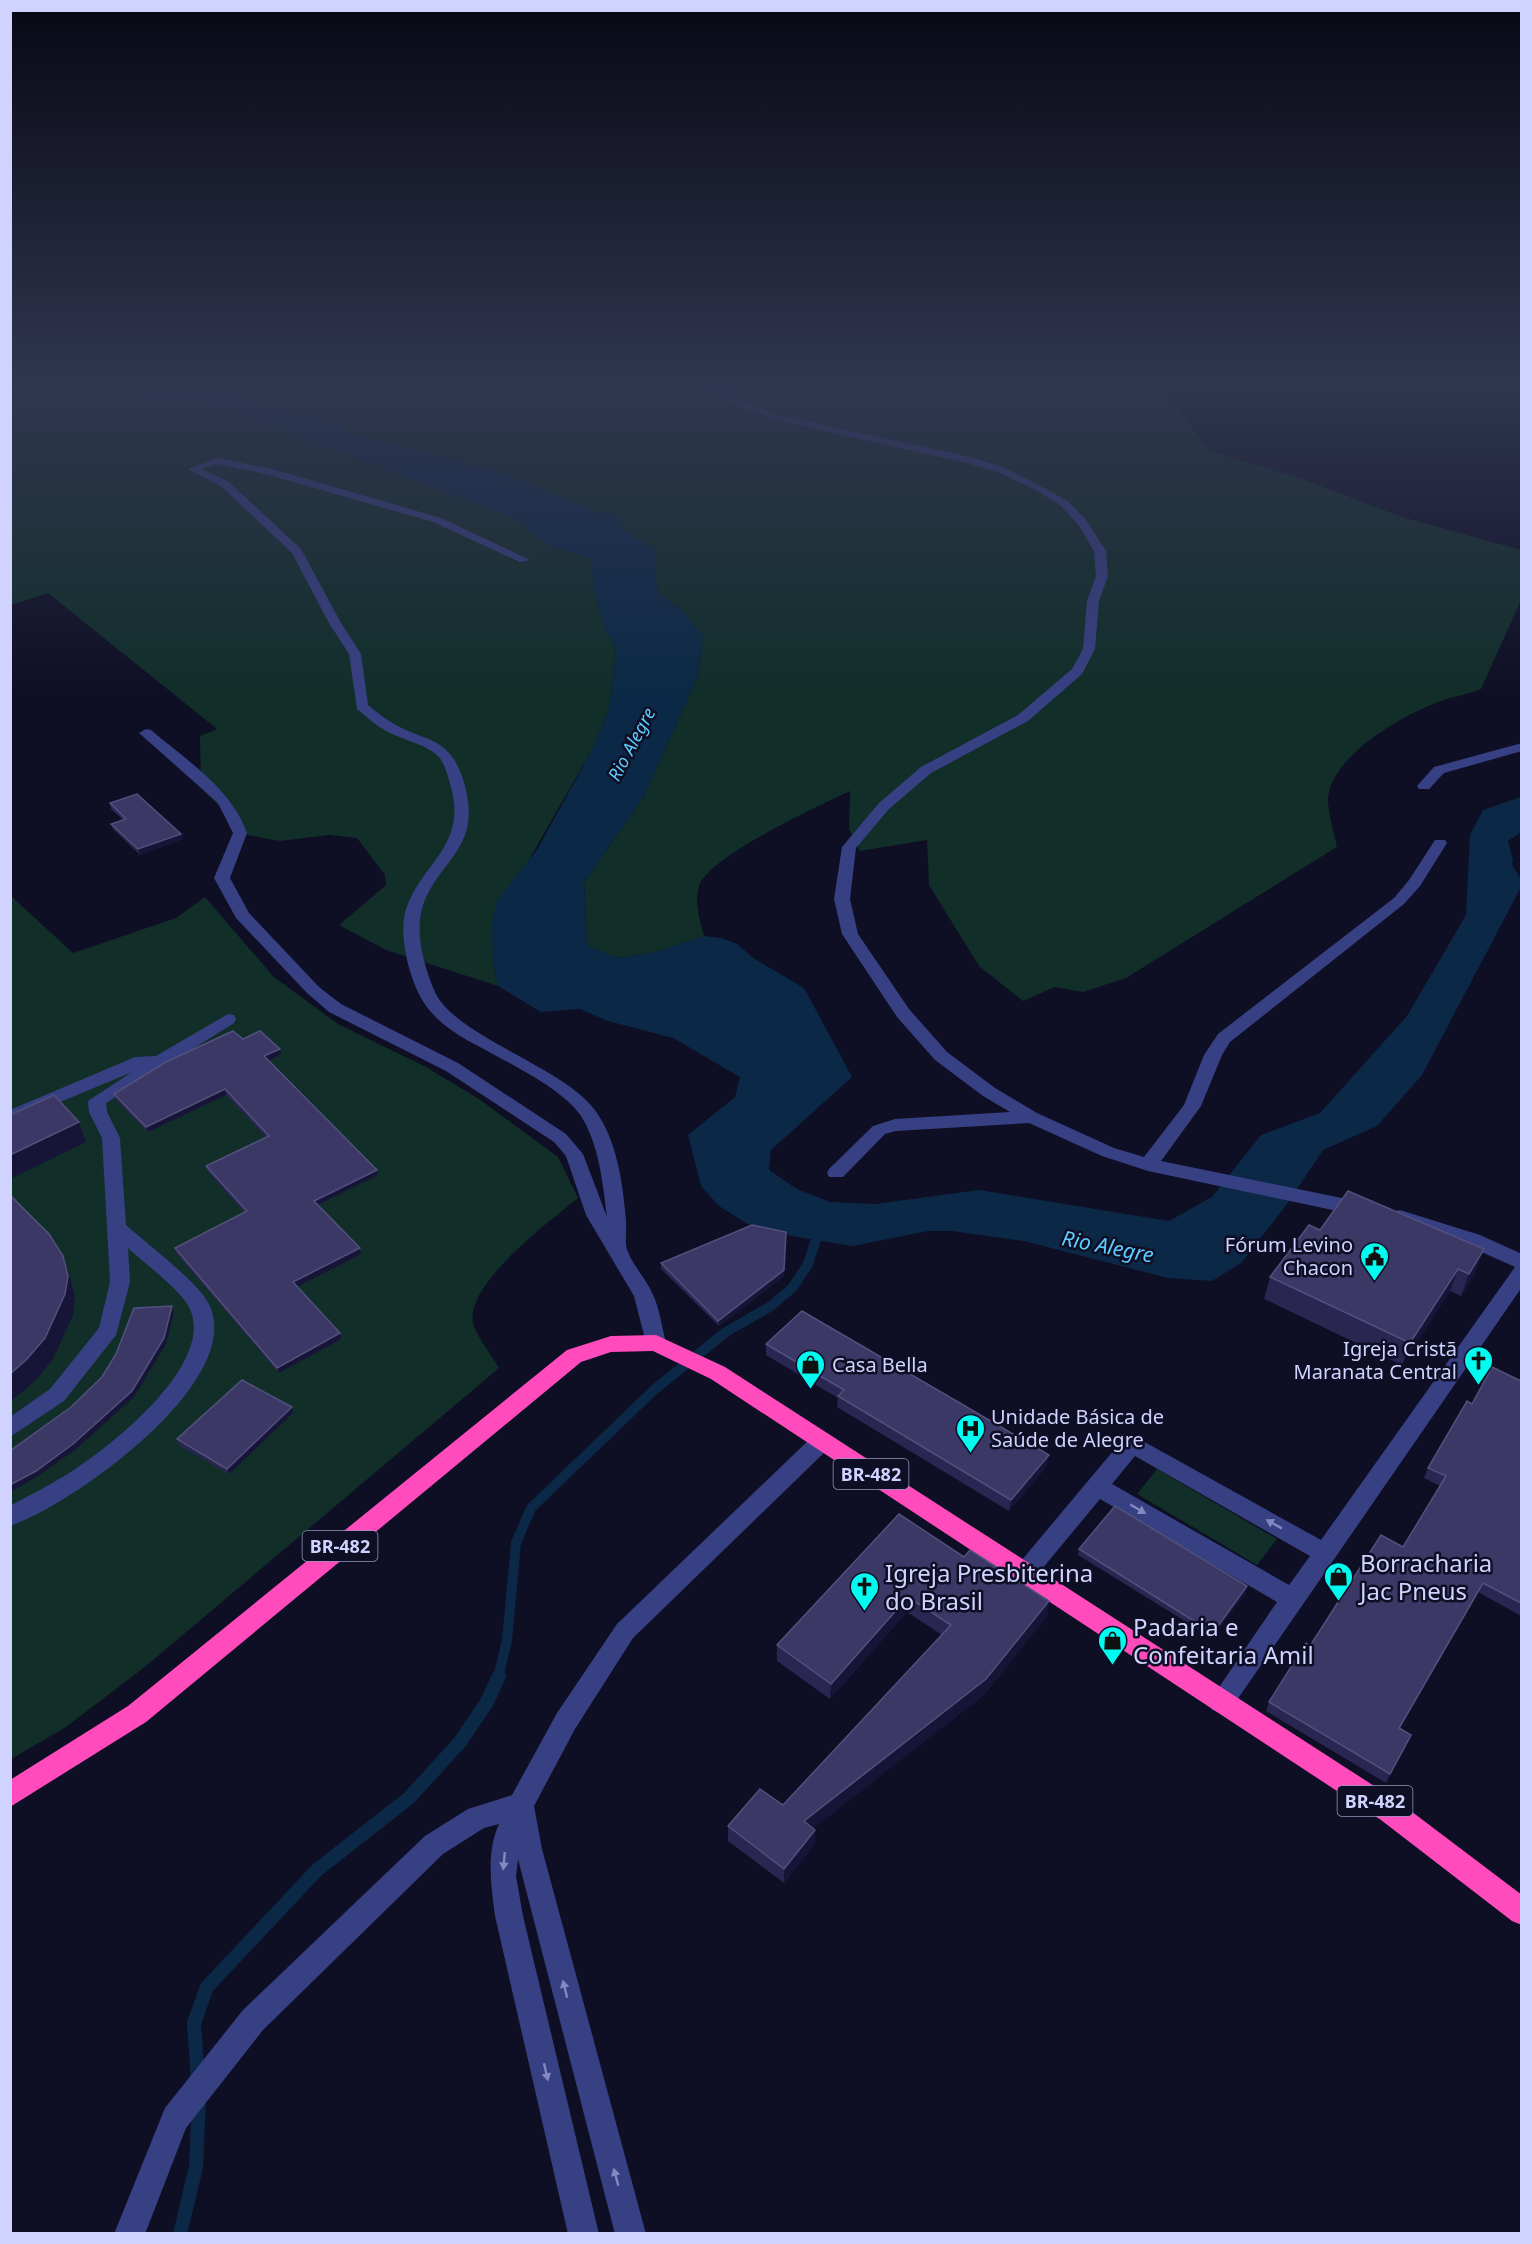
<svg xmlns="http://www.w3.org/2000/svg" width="1532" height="2244" viewBox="0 0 1532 2244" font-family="'Noto Sans',sans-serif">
  <rect width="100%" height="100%" fill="#0e0e24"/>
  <path fill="#112e29" d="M166,381h989l55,70 92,28 100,38 119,33v50l-40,89c-13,6 -27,7 -40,12 -37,13 -113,56 -113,100 1,15 6,32 9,46l-211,131 -43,14 -28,-5 -32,14 -44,-35 -50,-81 -2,-45 -67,11 -11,-22 1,-38c-30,14 -142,66 -151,95 -5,17 1,34 5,50l-48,16 -38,6 -31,-11 -3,-65 59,-84 55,-122 5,-40 -23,-28 -23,-15 -3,-43 -31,-21 -3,-12 -26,-6 -89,-37 -259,-67 -68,-25z
    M11,386l150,10 47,11 50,13 256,98 35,28 42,12 4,38 11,35 10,18 -7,61 -16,38 -67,117 -33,99 5,22 -112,-36 -47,-25 47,-40 -1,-10 -28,-37 -28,-3 -49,6 -32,-6 -47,-47 -1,-52 17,-7 -169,-136 -37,12z
    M11,896l62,57 103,-35 29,-21 69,80 64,47 88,43 53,32 79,58 20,41c-28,23 -113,86 -105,125 3,12 19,33 26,45l-353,298 -80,61 -55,32z
    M1157,1469l120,70 -20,26 -120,-71z"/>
  <path fill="#0b2946" d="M11,381l167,1 68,25 259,67 89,37 26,6 3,12 31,21 3,42 23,16 23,28 -5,40 -55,122 -59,84 3,64 31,12 38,-6 48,-16 17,2 16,6 16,14 51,30 48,89 -81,73 -2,20 28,19 33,13 45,2 104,-14 190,31 43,-24 49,-62 59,-22 87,-97 59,-101 4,-80 13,-25 38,-13v35l-13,9 5,19 -1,5 9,14v8l-99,188 -45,51 -54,24 -38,57 -44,56 -29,18 -44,-3 -144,-37 -72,-10h-24l-75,15 -56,-9 -48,-12 -30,-19 -18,-20 -13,-51 47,-38 5,-20 -67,-39 -65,-17 -28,-12 -39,3 -43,-26 -5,-22 -1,-42 5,-22 40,-50 56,-102 16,-38 7,-61 -10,-18 -11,-35 -4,-38 -42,-12 -35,-28 -256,-98 -50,-13 -47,-11 -150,-10z"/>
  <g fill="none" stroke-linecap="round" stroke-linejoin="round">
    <path stroke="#0b2946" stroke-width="5" d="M185,392l18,-11
      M305,423l115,-42"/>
    <path stroke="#0b2946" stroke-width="10" d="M498,1678l9,-38 9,-97 15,-35 124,-119 71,-57 45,-26 22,-19 15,-23 9,-28 -1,-5"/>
    <path stroke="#0b2946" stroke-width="14" d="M198,2080l-4,-57 13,-36 110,-117 92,-72 51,-56 27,-40 12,-26
      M180,2234l16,-67 3,-67"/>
    <path fill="#0b2946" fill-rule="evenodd" d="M10,381l175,2 55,12 103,31 4,6 -4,6 -11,3 -108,-32 -39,-8 -175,-8z"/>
    <path fill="#384084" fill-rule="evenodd" d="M704,381h10l18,16 46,18 192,42 36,11 62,33 18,19 20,31 2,25 -9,25 -4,48 -13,25 -54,47 -97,52 -42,36 -33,39 -6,51 8,35 51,75 38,43 48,36 42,25 77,35 30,9 40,-52 20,-50 14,-21 176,-136 15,-18 26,-40h10l2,3 -27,43 -16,18 -174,138 -8,13 -21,51 -40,55 200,41 7,2 3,5 -3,5 -7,2 -213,-45 -46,-15 -73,-33 -133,8 -11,3 -42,43h-14l-2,-4 2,-4 44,-43 22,-7 115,-7 -27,-16 -48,-36 -38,-43 -55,-83 -8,-35 8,-52 37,-44 42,-36 97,-52 54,-46 11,-20 4,-48 9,-25 -2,-25 -16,-27 -18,-19 -24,-15 -38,-18 -31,-9 -195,-44 -46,-18z
      M217,458l55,11 169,49 89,42 -10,2 -87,-40 -167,-48 -48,-10 -16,5 27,13 72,67 40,74 20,31 7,51c12,10 24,19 38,25 15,7 32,10 43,23 9,10 14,24 17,37 15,63 -34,73 -45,123 -5,24 4,57 14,79 18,41 117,72 153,110 28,29 35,80 38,119 1,9 -2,23 2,31 6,15 19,28 25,43 7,14 9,33 13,48l-3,5 -7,3 -7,-3 -3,-5 -12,-47 -48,-81 -20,-59 -12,-14 -108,-71 -117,-59 -22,-19 -71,-75 -22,-40 19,-45 -15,-30 -79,-70 7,-4 5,1c35,30 80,58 96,103l-17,45 19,35 70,74 22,17 117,59 108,71 17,20 24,63c-4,-33 -8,-73 -26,-101 -20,-29 -71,-52 -101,-69 -23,-12 -46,-26 -59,-49 -12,-22 -23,-64 -15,-89 16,-46 59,-62 46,-118 -3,-11 -6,-25 -13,-34 -13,-13 -33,-16 -49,-24 -12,-6 -22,-15 -33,-24l-8,-55 -20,-31 -37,-70 -71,-67 -33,-17z
      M1522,743v8l-78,22 -15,16h-10l-2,-3 17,-19z
      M228,1014l6,1 2,4 -2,4 -128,80 1,9 13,26 6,87c20,18 72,57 83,79 38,77 -137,201 -199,222v-20c23,-13 47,-24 68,-39 39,-26 136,-104 112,-158 -7,-17 -48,-48 -62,-61l2,34 -14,53 -52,66 -54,36v-20l40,-28 49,-61 11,-46 -8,-144 -13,-26 -1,-11 44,-29 -122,51v-13l125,-53 21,-1z
      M1400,1210l80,25 42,19v33l-292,423 -9,3 -9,-3 -3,-8 68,-100 -177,-103 -68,82 -8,3 -8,-3 -4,-7 4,-7 108,-129 8,-3 189,105 194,-273 -49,-22 -73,-23 -3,-5 3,-5zM1135,1456l175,100 -21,29 -177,-101z
      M822,1432l8,3 3,6 -3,6 -197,191 -58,91 -41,77 8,43 104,385h-31l-97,-375 -2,17 7,40 76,318h-31l-73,-318c-4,-31 -9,-63 4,-92l-15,4 -41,26 -180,176 -77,98 -41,106h-31l51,-126 78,-98 182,-174 43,-27 44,-14 45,-82 60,-89 197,-189z"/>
    <path fill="#ff4bbc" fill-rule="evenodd" d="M656,1335l69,32 674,435 123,93v30l-10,-4 -131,-101 -670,-441 -58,-28 -42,1 -30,10 -435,360 -136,85v-27l118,-74 439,-356 44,-14z"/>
  </g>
  <path fill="#292652" d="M110,803l73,36 -43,16 -27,-26 -2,-5 12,-4 -12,-11z
    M281,1054l-12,6 109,115 -59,30 41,43 1,6 -64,32 43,47 1,6 -62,34 -103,-120 -1,-5 70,-35 -37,-41 -2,-6 61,-28 -41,-43 -78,37 -32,-32 -2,-6z
    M1320,1230l156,42 -15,24 -11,-5 -48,74 -138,-66 6,-22z
    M661,1263l123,13 -65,50 -58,-57z
    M766,1344l281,122 -38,45 -172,-104 1,-9 -72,-43z
    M1521,1381v235l-43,-24 -78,137 7,16 -21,38 -120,-72 3,-9 41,-56 93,-99 37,-61 -16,-8 4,-10 44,-64z
    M293,1413l-64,61 -51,-29 -1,-6z
    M1079,1549l168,37 -1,6 -34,46 -134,-83z
    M964,1557l85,44 -2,15 -63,79 -171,133 2,16 -31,39 -56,-42v-15l55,-21 159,-170 -35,-23 -77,87 -53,-38v-16z"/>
  <path fill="#161538" d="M181,834l2,5 -43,16 -2,-6z
    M280,1049l1,5 -15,8 -2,-6z
    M225,1089l1,6 -78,37 -2,-5z
    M79,1122l7,20 -76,37v-24z
    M377,1170l1,5 -62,31 -2,-5z
    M786,1232l-2,44 -65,50 -1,-5z
    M360,1248l1,6 -66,34 -2,-6z
    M1484,1249l-8,23 -15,24 8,-22z
    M63,1256l7,21 5,20 -2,18 -20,44 -17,21 -26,22v-28z
    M1458,1269l-8,22 -48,74 8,-22z
    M172,1306l2,6 -8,32 -32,53 -59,53 -37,26 -28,16v-7z
    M340,1333l1,6 -62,34 -2,-5z
    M292,1407l1,6 -64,61 -2,-5z
    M1049,1455l-2,11 -38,45 2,-11z
    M1483,1583l-5,9 -83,146 4,-10z
    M1247,1586l-1,6 -34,46 1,-5z
    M908,1597l-1,15 -77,87 1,-15z
    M1049,1601l-2,15 -63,79 -180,141v-15z
    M1411,1735l-4,10 -21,38 4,-9z
    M815,1830v14l-31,39v-14z"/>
  <path fill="#3b3865" stroke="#52507d" stroke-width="1.5" d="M137,794l44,40 -43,15 -27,-25 15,-5 -16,-16z
    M233,1031l10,8 17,-8 20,18 -16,7 113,114 -63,31 46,47 -67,34 47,51 -63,35 -102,-120 72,-37 -41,-45 63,-30 -44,-47 -79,38 -32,-33 52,-32z
    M54,1095l25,27 -69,33v-40z
    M1348,1191l136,58 -15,25 -11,-5 -48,74 -140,-66 39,-52 11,5z
    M10,1195l39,39 14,22 5,20 -3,18 -20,44 -18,21 -17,15z
    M752,1225l34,7 -2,38 -66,51 -57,-58z
    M172,1306l-8,32 -32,53 -59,53 -37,27 -26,14v-34l61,-44 31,-30 14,-23 18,-46z
    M802,1311l247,144 -38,45 -173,-104 6,-6 -78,-46z
    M1492,1367l29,14v222l-38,-20 -84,145 12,7 -21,39 -121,-72 37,-59 4,3 71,-111 22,12 43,-71 -18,-8 39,-67 5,3z
    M242,1380l50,27 -65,62 -50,-30z
    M1115,1506l132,80 -34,47 -134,-84z
    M899,1514l65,43 6,-7 79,51 -63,78 -182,142 11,9 -31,39 -56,-43 32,-37 23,16 168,-180 -43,-28 -77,87 -54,-39z"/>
  <defs><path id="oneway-solid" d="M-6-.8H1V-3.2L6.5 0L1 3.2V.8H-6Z" transform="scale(1.5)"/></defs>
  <g fill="#8489c2">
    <use href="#oneway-solid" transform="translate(1138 1509) rotate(30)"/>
    <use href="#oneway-solid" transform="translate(1274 1524) rotate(-151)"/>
    <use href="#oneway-solid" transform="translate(504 1861) rotate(95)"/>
    <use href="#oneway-solid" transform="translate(565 1989) rotate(-104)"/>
    <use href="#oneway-solid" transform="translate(546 2072) rotate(77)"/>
    <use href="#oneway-solid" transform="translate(616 2177) rotate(-105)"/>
  </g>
  <linearGradient id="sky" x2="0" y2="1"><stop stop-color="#080814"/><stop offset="0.55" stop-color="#303650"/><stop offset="1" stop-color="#303650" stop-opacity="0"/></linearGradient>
  <rect width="1532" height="696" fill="url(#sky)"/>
  <defs>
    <symbol id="civic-pin" viewBox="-11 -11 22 30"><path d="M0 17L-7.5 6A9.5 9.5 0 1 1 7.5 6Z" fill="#00fbf0" stroke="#0e0e24"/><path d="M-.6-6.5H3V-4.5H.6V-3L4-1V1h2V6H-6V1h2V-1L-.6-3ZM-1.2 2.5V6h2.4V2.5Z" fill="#111"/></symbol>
    <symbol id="church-pin" viewBox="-11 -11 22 30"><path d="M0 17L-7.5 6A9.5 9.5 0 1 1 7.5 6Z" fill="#00fbf0" stroke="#0e0e24"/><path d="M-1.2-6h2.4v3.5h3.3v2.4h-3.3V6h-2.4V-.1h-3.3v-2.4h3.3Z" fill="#111"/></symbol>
    <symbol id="shop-pin" viewBox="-11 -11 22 30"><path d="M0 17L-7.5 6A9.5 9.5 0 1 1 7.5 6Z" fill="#00fbf0" stroke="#0e0e24"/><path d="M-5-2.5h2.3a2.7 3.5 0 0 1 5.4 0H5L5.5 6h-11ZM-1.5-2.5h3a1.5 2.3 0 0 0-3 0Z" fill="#111"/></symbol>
    <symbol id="hospital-pin" viewBox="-11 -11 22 30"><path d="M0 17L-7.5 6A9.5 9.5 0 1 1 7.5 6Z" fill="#00fbf0" stroke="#0e0e24"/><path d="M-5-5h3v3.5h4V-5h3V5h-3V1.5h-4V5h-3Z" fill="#111"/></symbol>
  </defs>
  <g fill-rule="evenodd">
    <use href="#civic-pin" x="1358" y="1240" width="33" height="45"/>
    <use href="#church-pin" x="1462" y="1344" width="33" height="45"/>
    <use href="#shop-pin" x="794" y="1348" width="33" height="45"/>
    <use href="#hospital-pin" x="954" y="1412" width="33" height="45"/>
    <use href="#shop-pin" x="1322" y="1560" width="33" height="45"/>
    <use href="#church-pin" x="848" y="1570" width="33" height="45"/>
    <use href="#shop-pin" x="1096" y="1624" width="33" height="45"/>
  </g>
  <g text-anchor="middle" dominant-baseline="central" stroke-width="5" stroke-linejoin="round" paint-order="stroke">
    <g font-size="18" font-style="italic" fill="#5eccff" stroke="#0e0e24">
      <text transform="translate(631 744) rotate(-62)">Rio Alegre</text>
    </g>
    <g fill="#0e0e24" stroke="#9697bd" stroke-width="1.5">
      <rect x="833.5" y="1459" width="75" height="30" rx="4.5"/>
      <rect x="302.5" y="1531" width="75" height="30" rx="4.5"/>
      <rect x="1337.5" y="1786" width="75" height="30" rx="4.5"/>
    </g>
    <g font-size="18" font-weight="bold" fill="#d0d2ff">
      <text x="871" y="1474">BR-482</text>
      <text x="340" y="1546">BR-482</text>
      <text x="1375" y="1801">BR-482</text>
    </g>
    <g font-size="20" fill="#d0d2ff" stroke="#0e0e24" text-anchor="end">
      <text x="1353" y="1244">Fórum Levino<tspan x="1353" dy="23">Chacon</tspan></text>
      <text x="1457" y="1348">Igreja Cristã<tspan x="1457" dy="23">Maranata Central</tspan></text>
      <text x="832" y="1364" text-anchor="start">Casa Bella</text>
      <text x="991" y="1416" text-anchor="start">Unidade Básica de<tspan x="991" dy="23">Saúde de Alegre</tspan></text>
    </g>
    <g font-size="21" font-style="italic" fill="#5eccff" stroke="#0e0e24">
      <text transform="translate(1108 1246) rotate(11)">Rio Alegre</text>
    </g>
    <g font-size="24" fill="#d0d2ff" stroke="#0e0e24" text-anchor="start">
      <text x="1360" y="1562">Borracharia<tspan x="1360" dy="28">Jac Pneus</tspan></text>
      <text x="885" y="1572">Igreja Presbiterina<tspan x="885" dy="28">do Brasil</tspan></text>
      <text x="1133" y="1626">Padaria e<tspan x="1133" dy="28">Confeitaria Amil</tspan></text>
    </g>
  </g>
  <rect width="1532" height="2244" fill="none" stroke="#d0d2ff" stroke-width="24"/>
</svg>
